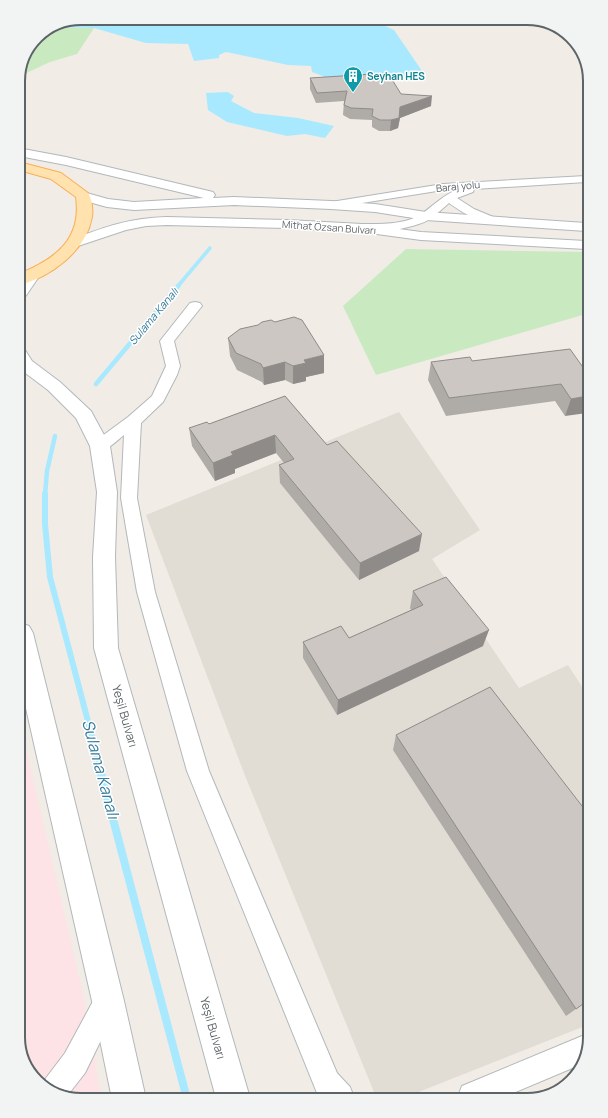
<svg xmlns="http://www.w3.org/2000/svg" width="608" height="1118" viewBox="0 0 608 1118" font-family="Manrope,sans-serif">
  <rect width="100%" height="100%" fill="#f1ece6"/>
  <path fill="#e1dcd4" d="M399,412l81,118 -48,29 87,129 49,-23 20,31 2,328 -184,73h-30l-132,-324 -98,-258z"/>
  <path fill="#fde3e5" d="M21,727l61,263 20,110h-25l-31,-11 -23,-28z"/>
  <path fill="#c9eac1" d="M60,27l34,1 -17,26 -27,8 -32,15 19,-41z
    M406,249l180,3v62l-210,61 -33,-69z"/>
  <path fill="#a8e9ff" d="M81,18h287l26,12 28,41 -31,9 -61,5 -7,-9 -11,-4 -1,-6 -23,-1 -62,-13 -7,3v3l-25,3 -6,-17 -42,-1 -52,-15 -34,-1z
    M228,92l6,4 -3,5 23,12 44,5 36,8 -9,12 -20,-4 -18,2 -60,-14 -19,-12 -2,-17z"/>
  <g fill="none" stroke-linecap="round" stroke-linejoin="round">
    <path stroke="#a8e9ff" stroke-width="3.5" d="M178,286l32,-38"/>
    <path stroke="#a8e9ff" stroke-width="4.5" d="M96,384l83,-99
      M45,495l2,-24 8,-35"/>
    <path stroke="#a8e9ff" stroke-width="6" d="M45,494v30l5,53 50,190"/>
    <path stroke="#a8e9ff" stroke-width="8" d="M99,766l88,333"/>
    <defs>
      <path id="street" d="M586,176v6l-112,7 -1,3 -16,6 17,11 24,10 2,2 -2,2c-13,4 -38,-12 -49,-20 -6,5 -12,11 -19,16 -14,9 -56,16 -72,12l-2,-3 2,-3 4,-1c19,0 45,1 61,-11 12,-9 21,-18 35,-24l-15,1 -112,18 -4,-1 -2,-2 2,-2 4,-1 112,-18z
        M195,302l5,1 2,3 -28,35 6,25 -3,9 -14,27 -22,21 -4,75 18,94 54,179 128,302 13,14 4,10h-33l-4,-4 -130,-322 -50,-179 -16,-94 3,-63c-9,7 -18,18 -30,15l-2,-4 2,-4 34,-25 24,-21 14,-30 -6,-25 30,-38z
        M107,988l9,4 4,9 -35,72 -18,23 -21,-7 -4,-4 1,-3 22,-29 33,-61z
        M587,1034l3,2v1l-8,27 -76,32h-48l4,-10z"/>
      <path id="secondary" d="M18,148l48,9 147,35 2,3 -2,3 21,-1 97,4 44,3 51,8 160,11v8l-160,-11 -51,-8 -44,-3 -97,-4 -100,5 -27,-3 -29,-8 -2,-3 2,-3 5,-1 25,7 26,3 70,-4 -138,-33 -47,-9z
        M167,217l120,3 75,4 59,8 165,9v8l-165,-9 -59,-8 -75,-4 -120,-3 -21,1 -20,4 -51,17 -5,-1 -2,-3 2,-3c35,-13 59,-22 97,-23z
        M32,270l6,2 2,3 -15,22 -6,2v-17l7,-10z
        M19,349l6,1 7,11 28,21 31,29 19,35 7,46 -2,65 3,91 132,450h-34l-122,-450 -1,-91 4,-65 -7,-46 -14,-28 -28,-28 -28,-21z
        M21,623l8,3 4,7 91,368 22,98h-34l-20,-98 -71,-315z"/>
      <path id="primary" d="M19,162l42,11 27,20c4,6 5,17 4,24 -6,34 -41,60 -73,68v-11c36,-15 63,-34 57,-77l-25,-18 -32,-9z"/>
    </defs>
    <use href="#street" stroke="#b3b8bb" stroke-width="2"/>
    <use href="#secondary" stroke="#b2b8bc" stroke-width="2"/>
    <use href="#primary" stroke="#fbae55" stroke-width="2"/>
    <use href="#street" fill="#fff" fill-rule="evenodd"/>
    <use href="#secondary" fill="#fff" fill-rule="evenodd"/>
    <use href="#primary" fill="#ffe2ad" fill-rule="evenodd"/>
  </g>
  <path fill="#afaba7" d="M310,78l91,16 30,12 -31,12 -2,10 -8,3h-11l-7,-4v-7l-22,-1 -7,-4 1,-14 -28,2 -6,-14z
    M258,325l66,48 -18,4v4l-13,3 -8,-4 -21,5 -2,-3 -25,-12 -7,-14 -2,-18z
    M472,361l115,12 -22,43 -10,-15 -109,15 -18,-36 3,-18z
    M285,396l42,49 92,106 -60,29 -79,-97 -1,-18 5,-2 -8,-10 -41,16v4l-20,8 -23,-35 -3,-18 20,-4z
    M413,591l70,55 -146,69 -34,-57v-16l46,-4 62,-28 -1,-2z
    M396,735l194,264 -24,17 -173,-266z"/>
  <path fill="#8f8b88" d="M432,96l-1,10 -31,12 -2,10 -8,3 1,-11 9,-13z
    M324,355v18l-18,4v4l-13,3v-18l11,-6z
    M285,362v18l-21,5 -1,-17z
    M587,396v17l-22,3 6,-17z
    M275,435l1,18 -41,16v4l-20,8 -2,-18 18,-11z
    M422,534l-3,17 -60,29 1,-17z
    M489,630l-6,16 -146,69 1,-15z"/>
  <path fill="#ccc7c2" stroke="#8f8b88" d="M388,73l13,21 31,2 -32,11 -1,11 -8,2h-11l-8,-4 1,-7 -22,-1 -7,-3 3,-14 -30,2 -7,-15z
    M294,317l8,3 22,35 -20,5 2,3 -13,3 -8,-4 -22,6 -2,-4 -25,-11 -8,-15 12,-9 18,-4 4,-3 9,-2 4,2z
    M570,349l17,24v23l-16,3 -10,-15 -112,14 -18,-36 39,-5 2,4z
    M285,396l42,49 10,-4 85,93 -62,29 -81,-98 15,-6 -19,-24 -44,17 2,3 -20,8 -24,-35 18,-6 2,2z
    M446,577l43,53 -151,70 -35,-58 38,-16 8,12 74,-33 -10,-14z
    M490,687l99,128 1,184 -14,10 -180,-274z"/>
  <defs>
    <symbol id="building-pin" viewBox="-11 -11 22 30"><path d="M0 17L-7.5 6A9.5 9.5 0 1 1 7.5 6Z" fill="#0f9aa8" stroke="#fff"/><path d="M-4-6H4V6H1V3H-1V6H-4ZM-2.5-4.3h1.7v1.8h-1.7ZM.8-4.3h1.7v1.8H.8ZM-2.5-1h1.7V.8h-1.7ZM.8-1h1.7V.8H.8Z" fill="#fff"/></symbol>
  </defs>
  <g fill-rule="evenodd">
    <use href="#building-pin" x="342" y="65" width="22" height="30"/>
  </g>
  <g text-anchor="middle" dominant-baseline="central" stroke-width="3" stroke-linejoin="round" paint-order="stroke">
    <g font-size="10" font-weight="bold" fill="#0d838f" stroke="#fff" text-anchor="start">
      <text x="367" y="76">Seyhan HES</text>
    </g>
    <g font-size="10" fill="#5d6467" stroke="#fff">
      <text transform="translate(458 186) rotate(-5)">Baraj yolu</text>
      <text transform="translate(329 227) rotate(4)">Mithat Özsan Bulvarı</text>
    </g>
    <g font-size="11" font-style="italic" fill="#357c9d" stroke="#fff">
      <text transform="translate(153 316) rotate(-50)">Sulama Kanalı</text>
    </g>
    <g font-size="12" fill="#5d6467" stroke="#fff">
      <text transform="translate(125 716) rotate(74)">Yeşil Bulvarı</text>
      <text transform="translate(213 1028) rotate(74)">Yeşil Bulvarı</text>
    </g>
    <g font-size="16" font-style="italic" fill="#357c9d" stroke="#fff">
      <text transform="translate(101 769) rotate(75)">Sulama Kanalı</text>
    </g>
  </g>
  <path d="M0 0H608V1118H0ZM81 25H527A56 56 0 0 1 583 81V1037A56 56 0 0 1 527 1093H81A56 56 0 0 1 25 1037V81A56 56 0 0 1 81 25Z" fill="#f2f3f3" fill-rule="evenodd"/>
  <path fill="none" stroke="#5d6467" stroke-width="2" d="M81 25H527A56 56 0 0 1 583 81V1037A56 56 0 0 1 527 1093H81A56 56 0 0 1 25 1037V81A56 56 0 0 1 81 25Z"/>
</svg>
